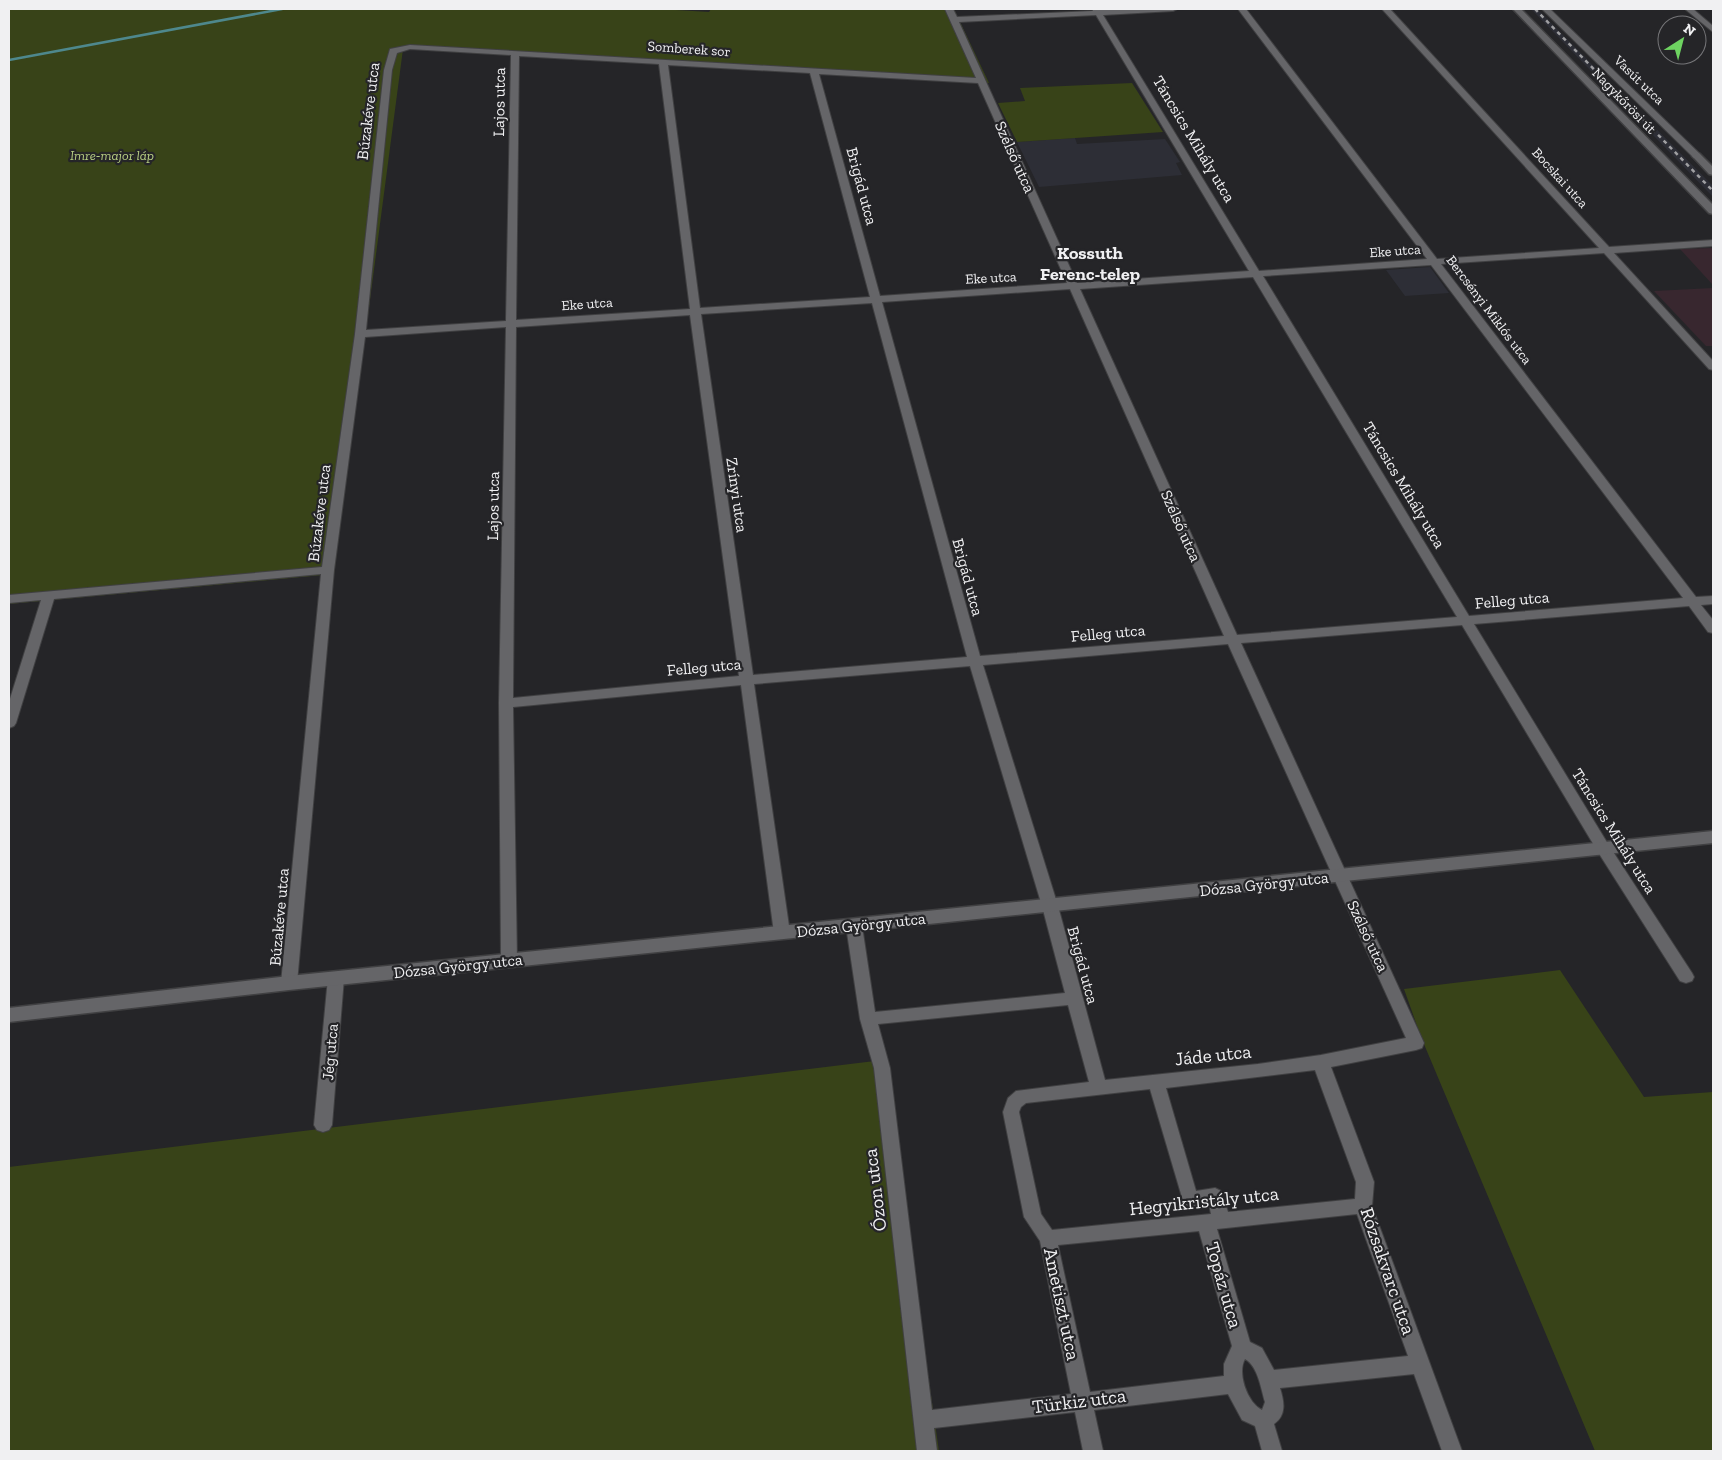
<svg xmlns="http://www.w3.org/2000/svg" width="1722" height="1460" viewBox="0 0 1722 1460" font-family="'Zilla Slab',serif">
  <rect width="100%" height="100%" fill="#252528"/>
  <path fill="#38272f" d="M1713,248v37l-33,-36z
    M1713,288v58h-7l-52,-55z"/>
  <path fill="#2d2e36" d="M1531,9h6l176,177v11z
    M1075,138l2,6 88,-5 15,23 -4,1 6,12 -143,12 -22,-45z
    M1430,267l19,26 -44,3 -19,-26z"/>
  <path fill="#384318" d="M9,9h651l49,3 2,-3h243l35,74 -586,-34 -69,525 -325,30z
    M1132,83l31,49 -146,10 -19,-39 27,-2 -5,-13z
    M1560,970l84,127 69,-5v359h-118l-174,-414 -17,-48z
    M883,1060l56,391h-930v-284z"/>
  <g fill="none" stroke-linecap="round" stroke-linejoin="round">
    <path stroke="#4e888d" stroke-width="2.5" d="M9,60l273,-51"/>
    <defs>
      <path id="street" d="M945,9h8l4,8 136,-6 -1,-2 9,1 76,-1 -4,2 -70,4 156,256 168,-12 -189,-250h8l191,250 162,-11 -217,-239h8l219,238 104,-7v6l-99,7 99,108v9l-4,-1 -105,-116 -163,11 255,333 17,-1v8l-12,1 12,15v13l-5,-1 -19,-26 -215,18 134,220 84,129 2,4 -2,4 -6,2 -6,-2 -82,-129 -136,-227 -221,18 183,400 -2,5 -6,2 -85,17 43,115 -2,24 90,245h-20l-28,-77 -134,14c4,13 7,27 -6,36l8,27h-20l-7,-25 -13,-6 -14,-26 -134,16 9,41h-20l-8,-39 -141,16 3,23h-20l-43,-383 -14,-49 -14,-93 3,-4 5,-2 5,2 3,4 13,86 190,-19 -23,-87 -72,-240 -216,18 36,249 -3,4 -5,2 -5,-2 -3,-4 -33,-248 -228,22 4,254 -2,4 -6,2 -6,-2 -2,-4 -2,-258 7,-376 -141,10 -31,233 -37,413 -2,4 -6,2 -6,-2 -2,-4 40,-409 -267,25 -38,124 -2,3 -5,2v-26l32,-102 -32,3v-8l313,-28 33,-233 29,-264 6,-21 20,-4 566,33zM1096,15l153,256 -172,12 -118,-261zM410,49l101,6 -5,266 -140,9 26,-260 5,-17zM519,56l140,8 31,245 -174,11zM668,65l142,8 60,224 -170,11zM819,74l159,9 89,200 -187,13zM1431,265l252,333 -214,18 -206,-340zM1253,277l204,340 -220,18 -157,-346zM1070,289l154,347 -244,20 -98,-354zM872,303l95,354 -214,18 -52,-361zM690,315l49,361 -226,22 3,-371zM1228,644l178,394 -85,17 -63,9 -153,16 -47,-174 -75,-241zM1068,1005l21,77 -73,9 -8,7 -5,14 21,105 16,24 31,153 -139,16 -42,-342 -12,-44zM1315,1070l41,112 -1,17 -127,13 -7,-21 -6,-3 -19,3 -30,-103zM1150,1089l34,115 6,3 19,-3 2,10 -159,16 -11,-16 -22,-102 2,-5 5,-4zM1357,1214l51,142 -134,14 -12,-22 -12,-6 -33,-113zM1199,1231l33,115 -8,18v12l-134,16 -32,-147zM1245,1359c13,7 16,30 20,43l-3,8c-15,-8 -25,-37 -17,-51z
        M1542,9h8l150,145v4h-6z
        M1685,9h8l20,17v6z
        M336,972l6,2 2,4 -12,147 -3,5 -6,2 -6,-2 -3,-5 14,-147 2,-4z"/>
      <path id="secondary" d="M1513,9h8l192,196v9l-4,-1z
        M1697,153l3,1 13,13v8l-4,-1 -15,-16 -2,-2z
        M1713,831v12l-1424,147 -280,32v-14l280,-32z"/>
    </defs>
    <use href="#street" stroke="#404042" stroke-width="2"/>
    <use href="#secondary" stroke="#404042" stroke-width="3"/>
    <use href="#street" fill="#656568" fill-rule="evenodd"/>
    <use href="#secondary" fill="#656568" fill-rule="evenodd"/>
    <path stroke="#9f9fa2" stroke-width="2.5" stroke-dasharray="4 4" stroke-linecap="butt" d="M1535,9l178,182"/>
  </g>
  <g text-anchor="middle" dominant-baseline="central" stroke-width="4.5" stroke-linejoin="round" paint-order="stroke">
    <g font-size="14" fill="#f0f0f2" stroke="#252528">
      <text transform="translate(689 49) rotate(4)">Somberek sor</text>
      <text transform="translate(1639 80) rotate(44)">Vasút utca</text>
      <text transform="translate(1624 101) rotate(46)">Nagykőrösi út</text>
      <text transform="translate(1560 178) rotate(48)">Bocskai utca</text>
      <text transform="translate(1395 251) rotate(-4)">Eke utca</text>
      <text transform="translate(991 278) rotate(-3)">Eke utca</text>
      <text transform="translate(587 304) rotate(-4)">Eke utca</text>
      <text transform="translate(1489 310) rotate(53)">Bercsényi Miklós utca</text>
    </g>
    <g font-size="14" font-style="italic" fill="#b6cd82" stroke="#252528">
      <text x="112" y="155">Imre-major láp</text>
    </g>
    <g font-size="16" fill="#f0f0f2" stroke="#252528">
      <text transform="translate(499 102) rotate(-89)">Lajos utca</text>
      <text transform="translate(368 111) rotate(-83)">Búzakéve utca</text>
      <text transform="translate(1194 139) rotate(59)">Táncsics Mihály utca</text>
      <text transform="translate(1015 157) rotate(66)">Szélső utca</text>
      <text transform="translate(862 186) rotate(75)">Brigád utca</text>
      <text transform="translate(1404 485) rotate(59)">Táncsics Mihály utca</text>
      <text transform="translate(737 495) rotate(82)">Zrínyi utca</text>
      <text transform="translate(493 506) rotate(-89)">Lajos utca</text>
      <text transform="translate(319 513) rotate(-83)">Búzakéve utca</text>
      <text transform="translate(1181 526) rotate(66)">Szélső utca</text>
      <text transform="translate(968 577) rotate(75)">Brigád utca</text>
      <text transform="translate(1512 600) rotate(-5)">Felleg utca</text>
      <text transform="translate(1108 633) rotate(-5)">Felleg utca</text>
      <text transform="translate(704 667) rotate(-5)">Felleg utca</text>
      <text transform="translate(1614 831) rotate(58)">Táncsics Mihály utca</text>
      <text transform="translate(1264 884) rotate(-6)">Dózsa György utca</text>
      <text transform="translate(279 917) rotate(-85)">Búzakéve utca</text>
      <text transform="translate(861 925) rotate(-6)">Dózsa György utca</text>
      <text transform="translate(1368 936) rotate(65)">Szélső utca</text>
      <text transform="translate(1083 965) rotate(75)">Brigád utca</text>
      <text transform="translate(458 966) rotate(-6)">Dózsa György utca</text>
      <text transform="translate(330 1052) rotate(-85)">Jég utca</text>
    </g>
    <g font-size="18" font-weight="bold" fill="#f0f0f2" stroke="#252528">
      <text x="1090" y="253">Kossuth<tspan x="1090" dy="21">Ferenc-telep</tspan></text>
    </g>
    <g font-size="19" fill="#f0f0f2" stroke="#252528">
      <text transform="translate(1213 1055) rotate(-6)">Jáde utca</text>
      <text transform="translate(875 1190) rotate(-97)">Ózon utca</text>
      <text transform="translate(1204 1201) rotate(-6)">Hegyikristály utca</text>
      <text transform="translate(1388 1271) rotate(71)">Rózsakvarc utca</text>
      <text transform="translate(1224 1285) rotate(74)">Topáz utca</text>
      <text transform="translate(1062 1304) rotate(78)">Ametiszt utca</text>
      <text transform="translate(1079 1401) rotate(-7)">Türkiz utca</text>
    </g>
  </g>
  <rect width="1722" height="1460" fill="none" stroke="#f0f0f2" stroke-width="20"/>
  <g transform="translate(1682 40) rotate(36)"><circle r="24" fill="#252528" stroke="#767679"/>
  <path d="M0-4L9 19L0 12L-9 19Z" fill="#6ed361"/>
  <text y="-8" font-size="14" font-weight="bold" text-anchor="middle" fill="#f0f0f2">N</text>
  </g>
</svg>
